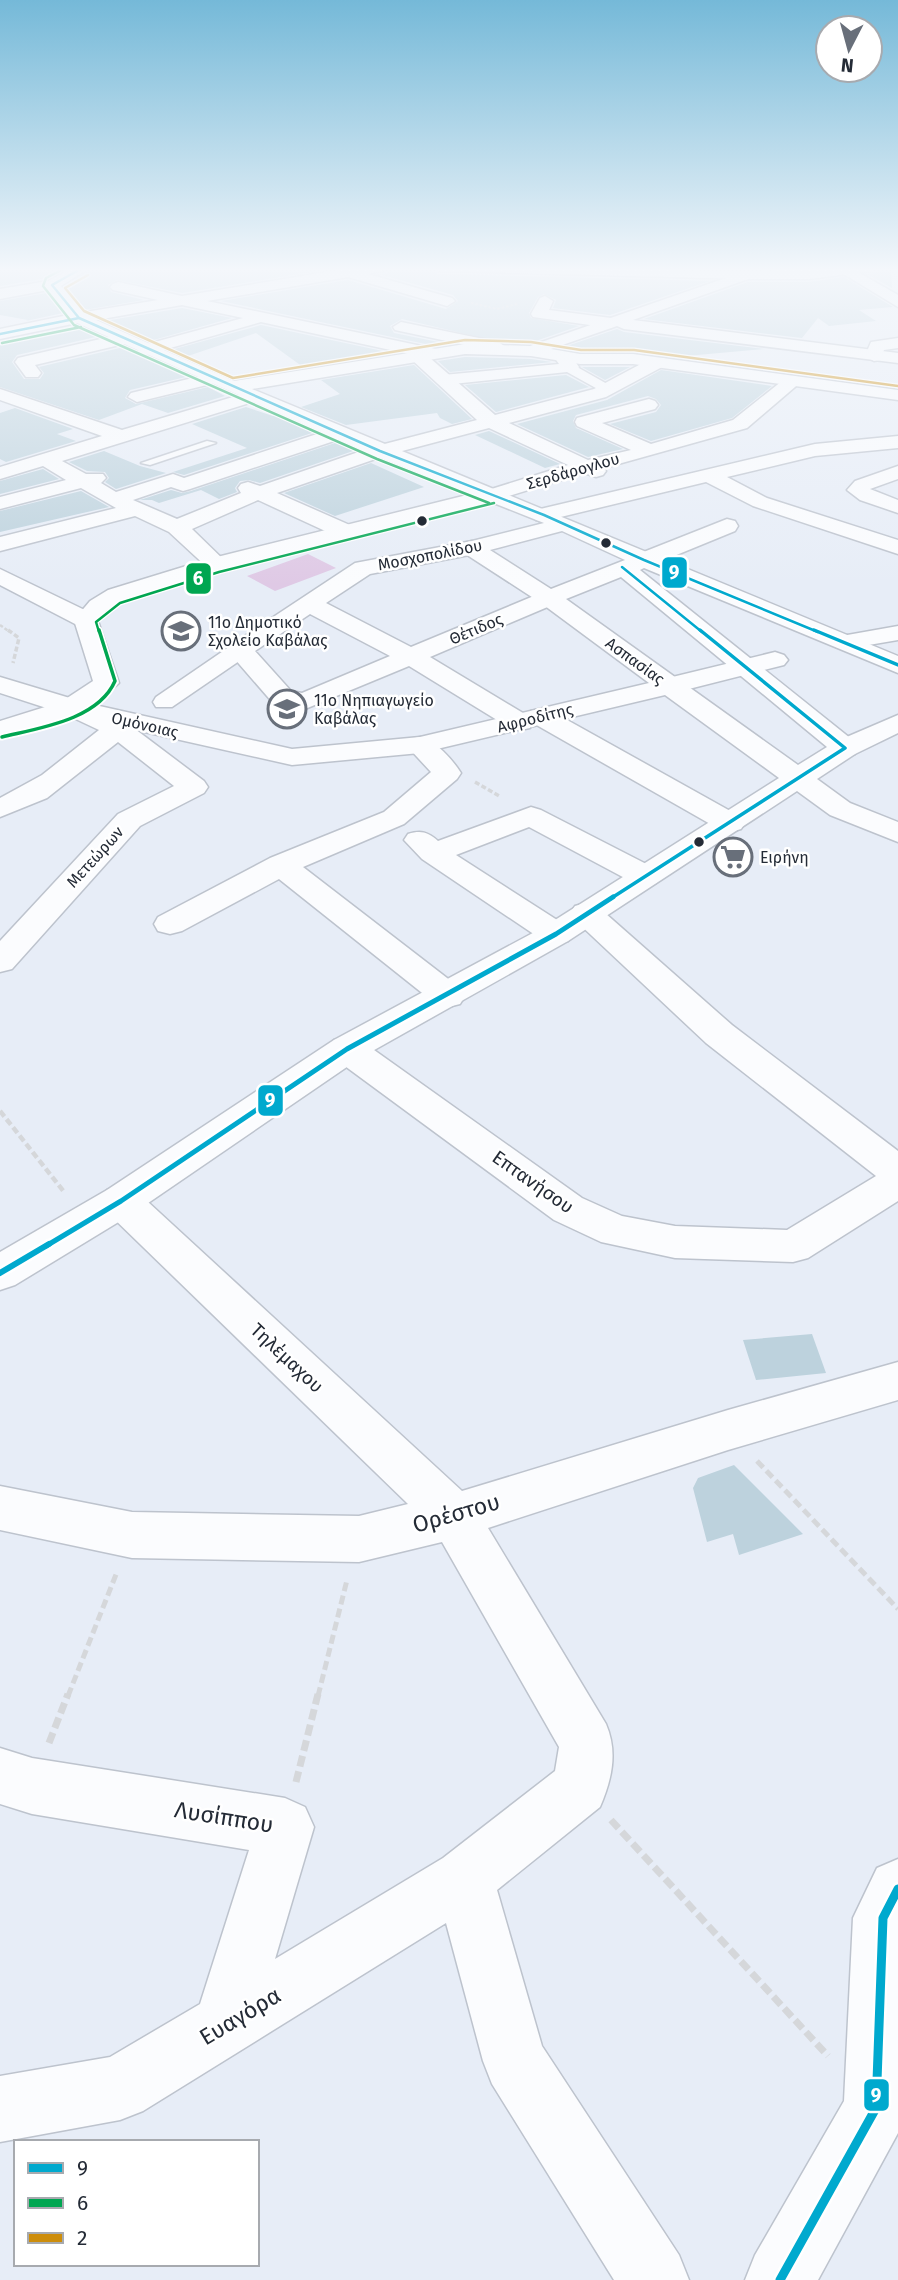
<svg xmlns="http://www.w3.org/2000/svg" width="898" height="2280" viewBox="0 0 898 2280" font-family="'Fira Sans',sans-serif">
  <rect width="100%" height="100%" fill="#e7edf7"/>
  <path fill="#dfc9e5" d="M308,554l28,14 -61,23 -28,-15z"/>
  <path fill="#bdd2dd" d="M0,267h69l-22,11 -47,8z
    M93,267h248l-159,26 -65,-13 -9,5 3,7 33,8 -60,10 -19,-23z
    M391,267h38l9,7 272,7 -100,34 -57,-7 3,-8 -12,-6 -6,3 -9,16 2,5 48,8 -49,17h-26l-102,-24 -12,7 4,7 54,11 -13,2 -214,-45 127,-21 98,29 12,-8 -5,-6 -74,-21 8,-1z
    M882,267h9l1,21 -25,-14 7,-1z
    M844,277l49,30 -34,3 17,11 -47,5 -11,-8 -16,20 -158,-19 104,-37h61z
    M47,293l16,20 -37,8 2,-1 -28,-5v-14z
    M182,308l50,10 -82,23 -45,-20z
    M261,325l131,28 -89,14 -47,-34 -71,24 -14,-7z
    M77,326l23,10 -83,19 -5,7 12,17h16l4,-6 -5,-6 85,-20 62,30 -56,13 -5,8 11,6 72,-17 17,9 -57,17 -26,-9 -43,16 -99,-33v-46z
    M617,329l7,3 141,17 -90,8 -42,-6h-53l-19,-3z
    M465,357l66,2 21,3 -102,10 -12,-11z
    M414,365l58,54 -20,5 -12,-6 -3,-5 -91,12 -45,-18 39,-13 -19,-14z
    M582,367h48l-25,13z
    M661,370l111,16 -40,32 -81,23 -41,-17 46,-12 5,-7 -5,-6 -8,-3 -72,19 -3,6 3,7 47,21 -35,8 -71,-33 90,-24z
    M566,375l23,12 -93,25 -31,-27z
    M246,407l27,9 4,-1 38,17 -131,43 -11,-3 74,-24 -55,-24z
    M15,408l58,21 -16,5 19,7 -70,21 -6,-3v-46z
    M489,431l71,33 -15,4 -70,-33z
    M338,442l18,8 -96,33 -11,-3 -9,1 -5,7 2,4 -18,7 -18,-9 -42,13 -7,-3h-12l31,-10 11,3 9,-2z
    M104,451l36,15 26,7 -50,16 -11,-7 4,-4 -4,-6 -18,-1 -18,-9z
    M371,463l53,24 -89,29 -51,-23z
    M43,469l16,10 -59,15v-13z
    M81,491l28,16 -109,25v-21z
    M812,1334l14,39 -70,7 -13,-40z
    M734,1465l69,69 -64,21 -6,-21 -26,8 -14,-54 5,-10z"/>
  <g fill="none" stroke-linecap="round" stroke-linejoin="round">
    <defs>
      <path id="service" d="M207,441l9,2 -66,22 -9,-2z"/>
      <path id="pedestrian" d="M570,363l46,26 -3,3h-10l-36,-20 -124,13 -8,-5 8,-5z
        M240,644l8,1 3,5 -3,5 -76,52h-16l-3,-5 3,-5 76,-52z"/>
      <path id="minor" d="M356,267h32l-2,3 -18,4 84,24 3,3 -8,5 -99,-29 -141,24 229,48 2,4 -8,5 65,57 99,-26 58,-31h12l3,4 -3,4 -58,31 -97,26 79,37 43,-10 -54,-24 -2,-4 2,-4 72,-19 6,2 3,4 -3,4 -53,14 49,21 82,-24 54,-43 6,-1 9,5 -55,47 -143,40 2,3 -3,4 -7,2 -12,-4 -92,28 -7,-2 -3,-4 3,-4 83,-26 -79,-37 -102,27 -110,38 75,33 3,5 -3,5h-16l-78,-36 -66,29 36,35 -3,5h-16l-40,-37 -34,-16 -135,35v-14l116,-29 -35,-20 -81,21v-12l66,-17 -23,-14 -43,13v-12l102,-31 -102,-36v-11l122,41 131,-39 9,5 -3,4 -197,61 24,13h17l3,4 -5,5 15,9 57,-18 11,4 148,-49h14l3,4 -3,4 -156,52 -7,2 -12,-4 -38,13 44,19 64,-26 -3,-5 3,-4 7,-2 12,4 113,-39 104,-27 -66,-61 -2,-5 -148,-32 -115,33 -6,-1 -2,-4 2,-4 103,-28 -61,-13 -103,18 -8,-5 8,-5 79,-13 -45,-10 -3,-3 3,-3 5,-2 64,14z
        M431,267l315,4 7,4 -7,4 -308,-8z
        M832,267h17l49,28v12z
        M545,296l8,5 -4,9 62,8 8,5 -8,5 -78,-11 -2,-3 9,-16z
        M401,322l97,20 8,5 -8,5 -103,-22 -2,-3z
        M122,334l6,1 2,4 -2,4 -93,22 6,8 -3,4h-12l-11,-15 3,-4z
        M898,338v10l-14,2 -4,10 -6,1 -9,-5 6,-14z
        M563,352l6,1 10,14 -3,4h-12l-10,-14z
        M213,373l6,1 3,4 -3,4 -82,20 -9,-5 3,-4z
        M898,436v12l-83,8 -88,21 40,21 131,42v14l-145,-48 -47,-24 -162,39 -8,-1 -3,-5 3,-5 279,-66z
        M898,466v13l-28,10 28,11v13l-38,-13 -13,-10 8,-9z
        M727,519l8,2 3,5 -3,5 -83,34h-16l-3,-5 3,-5z
        M472,541l8,2 3,5 -3,5 -110,21 -44,29 85,44 130,-54h16l4,5 -4,5 -127,54 98,59 3,-5 10,-2 10,2 190,106 4,6 -4,6 -11,3 -11,-3 -186,-106 -3,5 -10,2 -10,-2 -101,-62 -104,43 -32,-6 -46,-53 4,-5 124,-82zM310,614l80,42 -88,37 -11,-2 -36,-40z
        M0,569l95,46 3,5 -3,5 -9,2 -9,-2 -77,-40z
        M898,626v14l-53,9 -9,-2 -3,-5 3,-5z
        M775,652l9,3 4,5 -4,5 -115,29 -9,-2 -4,-6 4,-6z
        M0,677l83,25 33,16 11,-4 10,2 4,6 -6,7 69,52 4,6 -4,6 -64,33 -128,143 -12,3v-31l118,-127 56,-28 -56,-44 -71,56 -47,19v-19l42,-23 57,-45 -34,-16 -65,-21z
        M898,715v18l-43,21 -10,2 -10,-2 -4,-6 4,-6z
        M420,737c16,4 32,22 41,36l-4,6 -53,45 -101,43 157,121 5,8 -5,8 -12,3 -12,-3 -157,-125 -97,52 -12,3 -12,-3 -4,-7 4,-7 112,-59 114,-46 47,-40 -25,-27 4,-6z
        M531,807l10,3 115,59 5,7 -5,7 -11,2 -11,-2 -105,-56 -73,28 112,72 4,7 -4,7 -12,3 -12,-3 -122,-82 -18,-19 4,-6c13,-4 20,-2 30,7z
        M586,903l11,3 135,119 166,126v50l-90,57 -15,4 -118,-4 -74,-16 -47,-22 -220,-162 -5,-9 5,-9 13,-3 13,3 222,158 40,18 53,10 112,4 89,-54 -170,-133 -131,-123 -5,-7 5,-7z
        M121,1186l14,4 327,301 266,-81 170,-48v38l-170,50 -240,78 118,196c12,28 6,55 -6,83l-103,83 45,156 137,209 10,25h-75l-122,-196 -9,-23 -37,-138 -303,188 -23,9 -120,22v-66l110,-19 90,-53 49,-154 -217,-36 -32,-10v-56l32,10 253,40 20,9 9,20 -39,132 168,-101 112,-87 4,-24 -117,-205 -83,20 -227,-4 -132,-28v-44l132,26 227,4 49,-12 -301,-292 -6,-11 6,-11z"/>
      <path id="tertiary" d="M74,267h17l-30,19 24,29 149,66 231,-37 65,2 216,-75 134,-4 -7,4 -64,8h-61l-115,41 265,33v10l-274,-34 -7,-3 -66,23 29,5h53l265,36v10l-265,-36h-53l-49,-8 -66,-2 -213,35 646,267v17l-254,-105 -4,2 215,172 4,6 -4,6 -38,25 33,24 48,19v20l-68,-27 -33,-24 -229,150 -208,117 -225,154 -120,73 -15,5v-38l107,-62 227,-150 210,-113 235,-149 -114,-83 -245,58 -128,12 -219,-49 -73,21v-16l61,-19 32,-21 -19,-61 16,-19 18,-11 101,-31 262,-65 -98,-39 -296,-132 -77,16v-10l68,-14 -20,-25 -48,9v-10l48,-8zM491,502l53,21 -80,20 -3,5 3,5 77,50 108,80 -229,54 -128,12 -197,-44 24,-22 -21,-62 8,-10 18,-11 101,-31zM562,531l63,29 -74,29 -61,-39zM621,577l206,170 -29,18 -232,-166z
        M898,1859v274l-80,147h-73l10,-25 89,-154 9,-183 24,-50z"/>
    </defs>
    <use href="#service" stroke="#bdc3cd" stroke-width="3"/>
    <use href="#pedestrian" stroke="#bdc3cd" stroke-width="3"/>
    <use href="#minor" stroke="#bdc3cd" stroke-width="3"/>
    <use href="#tertiary" stroke="#bdc3cd" stroke-width="3"/>
    <path stroke="#d5d7da" stroke-width="2" stroke-dasharray="2.5 2" stroke-linecap="butt" d="M471,303l26,6 20,-5"/>
    <path stroke="#d5d7da" stroke-width="2.5" stroke-dasharray="3.5 2" stroke-linecap="butt" d="M0,625l10,7"/>
    <path stroke="#d5d7da" stroke-width="3.5" stroke-dasharray="5 2.5" stroke-linecap="butt" d="M8,630l11,8 -6,25
      M475,782l26,15"/>
    <path stroke="#d5d7da" stroke-width="4.5" stroke-dasharray="7 3.5" stroke-linecap="butt" d="M0,1111l65,82"/>
    <path stroke="#d5d7da" stroke-width="5" stroke-dasharray="9 4.5" stroke-linecap="butt" d="M757,1461l141,148
      M68,1696l49,-124
      M318,1696l29,-116"/>
    <path stroke="#d5d7da" stroke-width="7" stroke-dasharray="11 5" stroke-linecap="butt" d="M49,1743l19,-49
      M296,1782l22,-88
      M611,1820l217,236"/>
    <use href="#service" fill="#fbfcfe" fill-rule="evenodd"/>
    <use href="#pedestrian" fill="#fbfcfe" fill-rule="evenodd"/>
    <use href="#minor" fill="#fbfcfe" fill-rule="evenodd"/>
    <use href="#tertiary" fill="#fbfcfe" fill-rule="evenodd"/>
    <defs>
      <path id="bus-1-far4" d="M84,267l-32,18 27,33 301,133 164,64 100,45 174,72
        M0,334l79,-16
        M622,567l80,65"/>
      <path id="bus-1-far3" d="M814,630l84,35
        M610,899l235,-151 -145,-118"/>
      <path id="bus-1-far2" d="M46,1246l75,-45 226,-152 209,-115 57,-37"/>
      <path id="bus-1-far1" d="M0,1273l49,-29"/>
      <path id="bus-1" d="M780,2280l96,-172 7,-190 15,-29"/>
      <path id="bus-2-far1" d="M67,267l-21,11 -3,8 31,39 303,134 112,44
        M2,343l79,-16
        M99,632l-3,-10 24,-19 99,-31 275,-69"/>
      <path id="bus-2" d="M2,737c37,-9 96,-17 113,-56l-16,-51"/>
      <path id="bus-3" d="M88,275l-23,13 19,23 149,67 232,-38 66,2 50,8h53l264,36"/>
    </defs>
    <use href="#bus-1-far4" stroke="#fff" stroke-width="5"/>
    <use href="#bus-1-far3" stroke="#fff" stroke-width="7"/>
    <use href="#bus-1-far2" stroke="#fff" stroke-width="10"/>
    <use href="#bus-1-far1" stroke="#fff" stroke-width="11"/>
    <use href="#bus-1" stroke="#fff" stroke-width="14"/>
    <use href="#bus-2-far1" stroke="#fff" stroke-width="5"/>
    <use href="#bus-2" stroke="#fff" stroke-width="7"/>
    <use href="#bus-3" stroke="#fff" stroke-width="5"/>
    <use href="#bus-1-far4" stroke="#00a9ce" stroke-width="2.5"/>
    <use href="#bus-1-far3" stroke="#00a9ce" stroke-width="3.5"/>
    <use href="#bus-1-far2" stroke="#00a9ce" stroke-width="5"/>
    <use href="#bus-1-far1" stroke="#00a9ce" stroke-width="6"/>
    <use href="#bus-1" stroke="#00a9ce" stroke-width="9"/>
    <use href="#bus-2-far1" stroke="#00a651" stroke-width="2.5"/>
    <use href="#bus-2" stroke="#00a651" stroke-width="3.5"/>
    <use href="#bus-3" stroke="#cd8d0b" stroke-width="2.5"/>
  </g>
  <linearGradient id="sky" x2="0" y2="1"><stop stop-color="#75b9d8"/><stop offset="0.46" stop-color="#f4f7fb"/><stop offset="1" stop-color="#f4f7fb" stop-opacity="0"/></linearGradient>
  <rect width="898" height="586" fill="url(#sky)"/>
  <defs>
    <symbol id="school-ring" viewBox="-11 -11 22 22"><circle r="9.5" fill="#fff" stroke="#686f7a" stroke-width="1.5"/><path d="M0-5L7-2L0 1L-7-2ZM-4 1L0 2.5L4 1V4Q0 6-4 4Z" fill="#686f7a"/></symbol>
    <symbol id="supermarket-ring" viewBox="-11 -11 22 22"><circle r="9.5" fill="#fff" stroke="#686f7a" stroke-width="1.5"/><path d="M-6-5.5h2.5l.6 2H6L4.5 2H-2.5L-4.4-4H-6ZM-1.5 3.2a1.3 1.3 0 1 0 .1 0ZM3 3.2a1.3 1.3 0 1 0 .1 0Z" fill="#686f7a"/></symbol>
  </defs>
  <g fill-rule="evenodd">
    <use href="#school-ring" x="159" y="609" width="44" height="44"/>
    <use href="#school-ring" x="265" y="687" width="44" height="44"/>
    <use href="#supermarket-ring" x="711" y="835" width="44" height="44"/>
  </g>
  <g fill="#242b36" stroke="#fff" stroke-width="2.5">
    <circle cx="422" cy="521" r="6"/>
    <circle cx="606" cy="543" r="6"/>
    <circle cx="699" cy="842" r="6"/>
  </g>
  <g text-anchor="middle" dominant-baseline="central" stroke-width="5" stroke-linejoin="round" paint-order="stroke">
    <g font-size="16" fill="#242b36" stroke="#fff">
      <text transform="translate(573 471) rotate(-16)">Σερδάρογλου</text>
      <text transform="translate(430 555) rotate(-11)">Μοσχοπολίδου</text>
      <text transform="translate(476 629) rotate(-23)">Θέτιδος</text>
      <text transform="translate(635 661) rotate(36)">Ασπασίας</text>
      <text transform="translate(535 718) rotate(-14)">Αφροδίτης</text>
      <text transform="translate(145 725) rotate(13)">Ομόνοιας</text>
      <text transform="translate(95 857) rotate(-48)">Μετεώρων</text>
    </g>
    <g font-size="16" fill="#242b36" stroke="#fff" text-anchor="start">
      <text x="208" y="622">11ο Δημοτικό<tspan x="208" dy="18">Σχολείο Καβάλας</tspan></text>
      <text x="314" y="700">11ο Νηπιαγωγείο<tspan x="314" dy="18">Καβάλας</tspan></text>
      <text x="760" y="857">Ειρήνη</text>
    </g>
    <g font-size="19" fill="#242b36" stroke="#fff">
      <text transform="translate(533 1182) rotate(35)">Επτανήσου</text>
      <text transform="translate(287 1358) rotate(43)">Τηλέμαχου</text>
    </g>
    <g font-size="23" fill="#242b36" stroke="#fff">
      <text transform="translate(456 1513) rotate(-16)">Ορέστου</text>
      <text transform="translate(224 1817) rotate(9)">Λυσίππου</text>
      <text transform="translate(240 2016) rotate(-31)">Ευαγόρα</text>
    </g>
  </g>
  <g stroke="#fff" stroke-width="2.5">
    <rect x="661" y="556" width="27" height="33" rx="7" fill="#00a9ce"/>
    <rect x="185" y="562" width="27" height="33" rx="7" fill="#00a651"/>
    <rect x="257" y="1084" width="27" height="33" rx="7" fill="#00a9ce"/>
    <rect x="863" y="2078" width="27" height="34" rx="7" fill="#00a9ce"/>
  </g>
  <g font-size="19" text-anchor="middle" font-weight="bold" fill="#fff">
    <text x="674" y="579">9</text>
    <text x="198" y="585">6</text>
    <text x="270" y="1107">9</text>
    <text x="876" y="2102">9</text>
  </g>
  <rect x="14" y="2140" width="245" height="126" fill="#ffffff" stroke="#a7aaaf" stroke-width="2"/>
  <rect x="28" y="2163" width="35" height="10" fill="#00a9ce" stroke="#a7aaaf" stroke-width="2"/>
  <text x="77" y="2175" font-size="21" fill="#242b36">9</text>
  <rect x="28" y="2198" width="35" height="10" fill="#00a651" stroke="#a7aaaf" stroke-width="2"/>
  <text x="77" y="2210" font-size="21" fill="#242b36">6</text>
  <rect x="28" y="2233" width="35" height="10" fill="#cd8d0b" stroke="#a7aaaf" stroke-width="2"/>
  <text x="77" y="2245" font-size="21" fill="#242b36">2</text>
  <g transform="translate(849 49) rotate(186)"><circle r="33" fill="#ffffff" stroke="#a7aaaf" stroke-width="2"/>
  <path d="M0-5L12 26L0 18L-12 26Z" fill="#686f7a"/>
  <text y="-10" font-size="19" font-weight="bold" text-anchor="middle" fill="#242b36">N</text>
  </g>
</svg>
